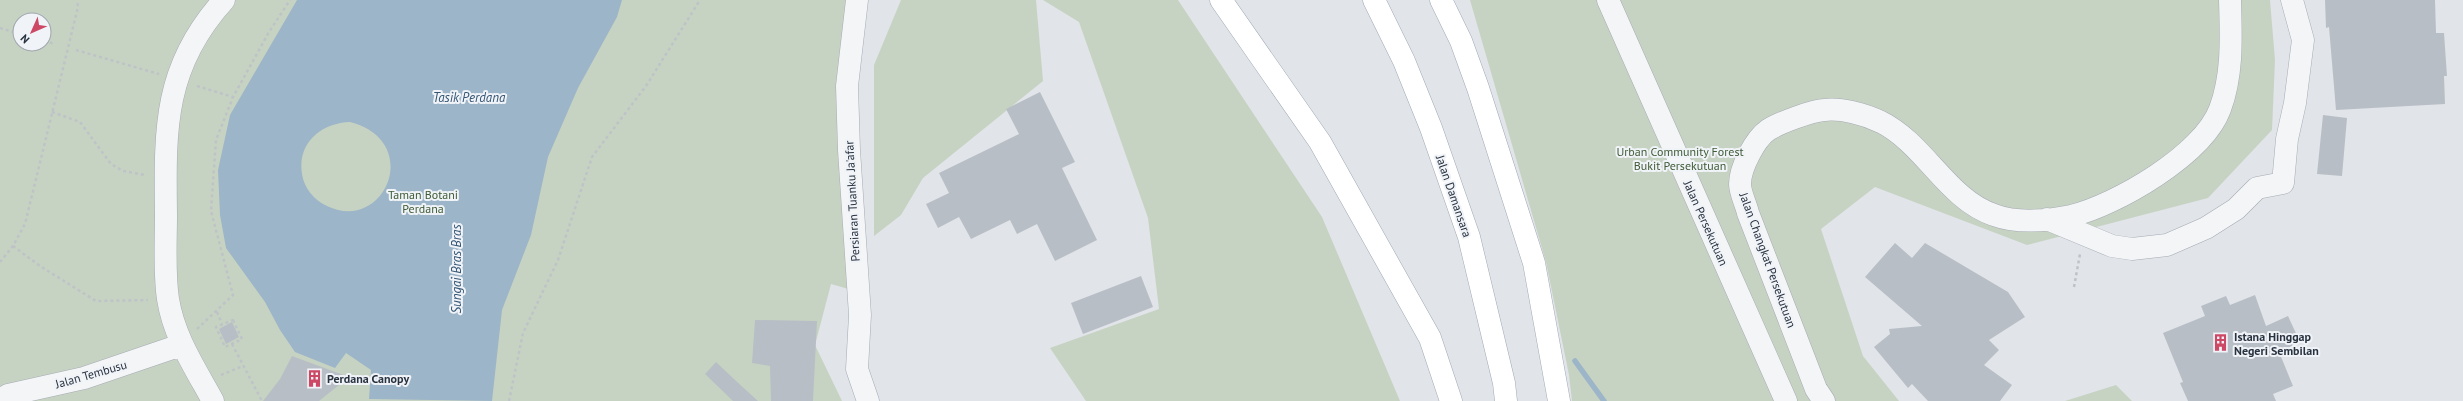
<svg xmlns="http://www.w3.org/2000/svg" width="2463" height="401" viewBox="0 0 2463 401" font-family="'PT Sans',sans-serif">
  <rect width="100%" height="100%" fill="#e1e4e9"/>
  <path fill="#c7d3c2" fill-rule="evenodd" d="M0,0h847l5,290 -21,-6 -16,61 27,56h-842zM20,20h24v24h-24z
    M901,0h135l7,81 -120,97 -22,37 -27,21v-171z
    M1043,0h135l144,217 78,184h-314l-36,-53 109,-39 -11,-91 -69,-196z
    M1470,0h800l5,60 -3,70 -64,68 -181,47 -152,-58 -54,42 42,127 36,45h-327l-3,-26 -23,-113z
    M2116,385l16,16h-67z"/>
  <path fill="#9cb5c8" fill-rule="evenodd" d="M297,0h325l-5,17 -39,71 -30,69 -17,78 -29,75 -10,91 -123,-2 2,-29 -25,-17 -11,15 -40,-16 -15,-22 -15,-28 -39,-54 -6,-33 -2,-45 12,-55zM350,122c74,19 35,112 -23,84 -13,-6 -23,-18 -25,-32 -5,-31 19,-51 48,-52z"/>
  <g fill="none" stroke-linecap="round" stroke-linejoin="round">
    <path stroke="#9cb5c8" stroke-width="5.5" d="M1575,361l29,40"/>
  </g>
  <path fill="#b8bec6" d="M2325,0h110l1,33h8l3,43h-3l1,28 -109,6 -7,-83 -3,1z
    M1040,92l35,70 -13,6 35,72 -42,21 -18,-37 -20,10 -7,-14 -39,19 -12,-22 -21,11 -12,-24 23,-11 -10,-20 80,-39 -13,-25z
    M2323,115l24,3 -5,58 -25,-2z
    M1895,243l17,15 13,-15 83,49 17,25 -36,23 10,10 -15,15 28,20 -12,16h-72l-16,-17 -4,4 -34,-41 16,-13 -1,-5 33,-3 -57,-49z
    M1141,276l12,31 -70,27 -12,-31z
    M2255,295l11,31 22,-10 12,26 -21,10 14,34 -20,8 3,7h-88l-8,-18 3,-1 -20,-49 42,-17 -4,-10 25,-10 4,9z
    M755,320l62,1 -4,80h-42l-1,-35 -18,-3z
    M232,322l7,15 -13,7 -7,-15z
    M292,356l57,21 -30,24h-56l17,-22z
    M716,362l18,17 24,22h-25l-28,-27z"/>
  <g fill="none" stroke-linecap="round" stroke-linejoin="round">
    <defs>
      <path id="street" d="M857,0l-10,86 2,64 11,165 -3,54 11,32
        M1608,0l178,401
        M2047,219l65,27 20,3 35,-4 39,-17 30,-19 21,-21 26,-5 4,-44 8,-36 8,-63 -11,-40
        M0,400l8,-5 76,-17 97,-33
        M213,401c-18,-33 -39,-64 -45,-102 -4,-26 -2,-57 -2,-84 -1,-85 -3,-148 58,-215
        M1824,401l-8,-12 -68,-176c-2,-9 -8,-20 -8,-29 0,-16 15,-45 28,-54 11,-7 43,-19 56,-20 18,-2 40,4 57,12 44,22 66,77 113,93 24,9 52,6 77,1 45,-11 132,-61 149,-107 13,-35 11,-72 10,-109"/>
      <path id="primary" d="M1221,0l99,142 110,196 21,63
        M1374,0l30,61 27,67 38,109 35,146 2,18
        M1441,0l20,41 17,47 56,175 25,138"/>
    </defs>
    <use href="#street" stroke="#a6abb3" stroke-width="23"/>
    <use href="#primary" stroke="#a0aab5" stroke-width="23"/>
    <path stroke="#bec3c7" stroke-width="2.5" stroke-dasharray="3 3" stroke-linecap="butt" d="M0,28l20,6
      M44,41l11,3
      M76,50l83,24
      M197,86l36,11
      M52,112l28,10 31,42 12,7 22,4
      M13,246l27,20 56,35 52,-1
      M0,262l13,-16 12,-22 53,-217 -1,-7
      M2074,287l6,-33
      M217,312l5,12
      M233,320l9,19 -17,8 -9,-20z
      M197,329l36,-34 -22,-84 5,-71 17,-43 36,-65 21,-32
      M232,344l30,57
      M221,375l22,-9
      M509,401l14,-68 35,-73 34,-103 54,-71 54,-86"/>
    <use href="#street" stroke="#f3f5f7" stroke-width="22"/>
    <use href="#primary" stroke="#fff" stroke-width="22"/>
  </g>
  <defs>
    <symbol id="building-bare" viewBox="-9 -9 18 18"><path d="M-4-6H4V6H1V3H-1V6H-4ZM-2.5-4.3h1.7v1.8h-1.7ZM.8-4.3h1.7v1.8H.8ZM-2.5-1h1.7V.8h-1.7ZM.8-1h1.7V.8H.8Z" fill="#cc4865" stroke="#f0f3f7" stroke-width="2.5" paint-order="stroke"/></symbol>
  </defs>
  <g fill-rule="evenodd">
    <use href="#building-bare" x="2208" y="330" width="25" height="25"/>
    <use href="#building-bare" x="302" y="366" width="25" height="25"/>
  </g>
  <g text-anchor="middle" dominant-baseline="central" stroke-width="4" stroke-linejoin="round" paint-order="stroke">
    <g font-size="12" fill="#405c37" stroke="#f0f3f7">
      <text x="1680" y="151">Urban Community Forest<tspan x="1680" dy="14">Bukit Persekutuan</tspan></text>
      <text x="423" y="194">Taman Botani<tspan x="423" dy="14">Perdana</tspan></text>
    </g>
    <g font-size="12" fill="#293340" stroke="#f0f3f7">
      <text transform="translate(1454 196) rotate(71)">Jalan Damansara</text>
      <text transform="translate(852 201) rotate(-93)">Persiaran Tuanku Ja'afar</text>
      <text transform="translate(1706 223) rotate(66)">Jalan Persekutuan</text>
      <text transform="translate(1768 260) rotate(70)">Jalan Changkat Persekutuan</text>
      <text transform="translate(91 374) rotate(-16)">Jalan Tembusu</text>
    </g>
    <g font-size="12" font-weight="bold" fill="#293340" stroke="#f0f3f7" text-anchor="start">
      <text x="2234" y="336">Istana Hinggap<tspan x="2234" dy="14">Negeri Sembilan</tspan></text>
      <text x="327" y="378">Perdana Canopy</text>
    </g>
    <g font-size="13" font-style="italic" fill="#345574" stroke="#f0f3f7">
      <text x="469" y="97">Tasik Perdana</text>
      <text transform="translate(456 269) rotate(-90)">Sungai Bras Bras</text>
    </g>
  </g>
  <g transform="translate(32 32) rotate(225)"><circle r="19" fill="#f0f3f7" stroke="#a0a6ae"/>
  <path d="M0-3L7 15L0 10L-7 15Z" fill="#cc4865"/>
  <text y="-6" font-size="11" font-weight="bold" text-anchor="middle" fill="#293340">N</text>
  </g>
</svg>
